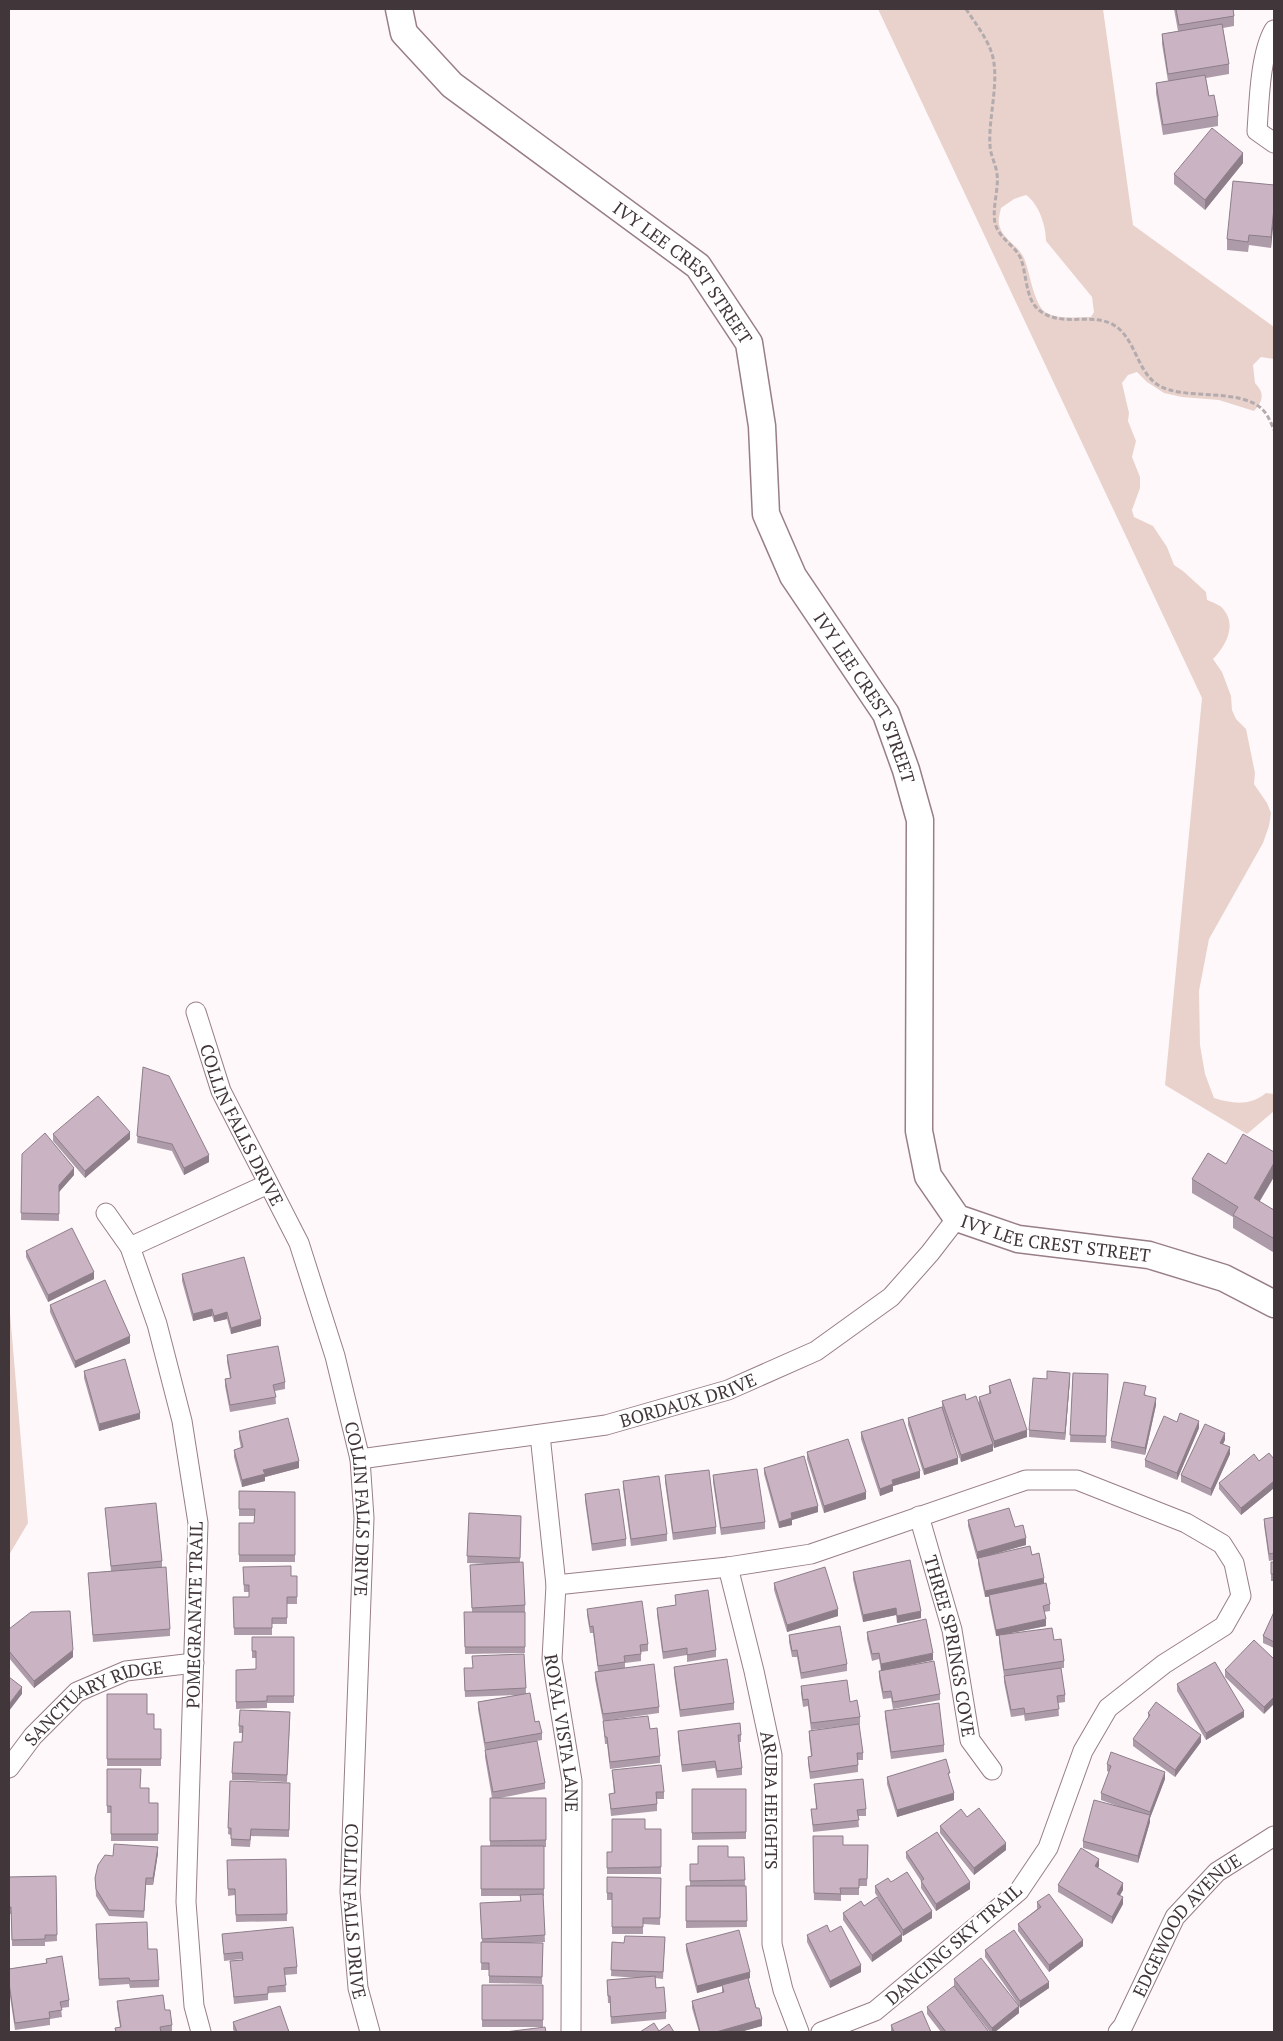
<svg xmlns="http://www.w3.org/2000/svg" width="1283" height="2041" viewBox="0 0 1283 2041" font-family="'PT Serif',serif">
  <rect width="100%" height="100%" fill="#fef8fa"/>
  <path fill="#e9d2cc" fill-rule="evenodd" d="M878,9h225l30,216 141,102v32l-13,-2 -8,8 2,18c10,10 8,18 -1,28l-35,-11 -37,-3 -18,-4 -17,-11 -10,-10 -9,3 -6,8 7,30 -1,8 8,20 -4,16 8,20v11l-8,22 2,7 19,9 14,21 7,18 9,6 23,21 1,8c5,2 14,5 17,10 13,16 1,37 -11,49l9,13 9,24 1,14 4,9 10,10 9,44 -1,11 13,19 4,10 -2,13 -6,17 -54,96 -10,52 1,54 5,29 9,24c19,6 36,8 52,-5l8,1v17l-27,23 -82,-49 37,-387zM1026,195c13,9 20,31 20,46l46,56 2,15 -3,5c-13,0 -34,3 -46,-5 -12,-10 -15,-40 -21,-54 -6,-13 -23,-20 -25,-34 -1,-5 1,-11 2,-16l13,-9z
    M9,1302l19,221 -19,32z"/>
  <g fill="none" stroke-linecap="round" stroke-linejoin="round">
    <defs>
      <g id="street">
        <path d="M1274,30c-14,24 -15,73 -17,101l17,12"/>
        <path id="s1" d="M196,1012l25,79 78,152 36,113 25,103 4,59 -14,374 8,96 12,44"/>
        <path d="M106,1213l24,34 27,77 25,97 16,102 -12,379 8,104 7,26"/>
        <path d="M130,1247l138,-63"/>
        <path id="s2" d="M540,1435l16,150 -4,74 20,122 -1,251"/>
        <path id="s3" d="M360,1459l246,-34 122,-35 88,-39 75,-54 39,-44 27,-35"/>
        <path id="s4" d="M919,1516l33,114 18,110 22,30"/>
        <path id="s5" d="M728,1567l26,104 18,84v189l11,46 16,42"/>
        <path d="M556,1585l172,-18 83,-13 215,-74h51l109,43 36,21 12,19 7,33 -17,30 -60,38 -56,44 -25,43 -35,97 -29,43 -144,120 -54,21"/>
        <path id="s6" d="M9,1768l24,-32 44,-44 49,-21 68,-8"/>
        <path id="s7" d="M1118,2032l5,-6 52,-109 42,-45 57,-36"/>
      </g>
      <g id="secondary">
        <path id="s8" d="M399,9l5,24 48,52 246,181 51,77 13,83 4,88 27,62 93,138 20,56 14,50 -1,311 9,45 29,42 61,21 131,16 75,23 50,26"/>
      </g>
    </defs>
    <use href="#street" stroke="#987e88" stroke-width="21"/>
    <use href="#secondary" stroke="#987e88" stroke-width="29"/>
    <path stroke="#b3abae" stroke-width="3" stroke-dasharray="5 2.5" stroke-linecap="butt" d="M966,9c8,12 20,28 25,42 10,26 -3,66 -1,94 0,10 6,19 7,29 2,16 -5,32 -2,49 4,16 20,22 26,36 5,14 5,36 14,47 20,23 51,7 75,17 26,12 25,47 48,62 25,16 83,2 105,25 5,5 8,13 11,20"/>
    <use href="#street" stroke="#fff" stroke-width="19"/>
    <use href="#secondary" stroke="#fff" stroke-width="26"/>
  </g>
  <path fill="#ae9ba9" d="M1174,9h59l1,7v10l-11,2 6,36v10l-23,4 3,18 9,20v10l-55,9 -7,-42v-10l12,-2 -6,-37v-10l16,-3z
    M1243,163l-38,47 -31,-26v-10z
    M1274,185l-3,63 -22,-3 -1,7 -21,-2v-11z
    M143,1067l66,95 -25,13 -12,-24 -35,-8z
    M53,1134l77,5 -45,39 -32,-37z
    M22,1154l52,21 -15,17v29l-38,-1z
    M1192,1179l67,22 15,9 -1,42 -40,-24v-11l-41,-24z
    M26,1251l68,28 -46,23 -22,-45z
    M182,1274l79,52 -30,8 -4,-15 -13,3 -2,-6 -19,5 -11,-40z
    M50,1305l80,38 -55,25 -25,-56z
    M227,1355l58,27v7l-10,2 1,13 -46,8 -5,-26v-7l5,-1 -3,-16z
    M84,1371l56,48 -41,12 -15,-53z
    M1073,1373l35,1 -2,69 -36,-1z
    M1047,1379h23l-5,61 -36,-3v-7z
    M989,1386l38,51 -33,11 -1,-3v6l-32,11 -12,-34 9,36 -34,11 -16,-50v-7l34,-11v-6l24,-1 13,4v-7l10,-3z
    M1146,1393l-1,3 11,9 -11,50 -34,-7v-7z
    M1177,1422l22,6 -22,52 -32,-13v-7z
    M239,1431l60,37 -34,9v4l-23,6 -8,-30v-7l7,-2 -2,-10z
    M861,1432l59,46 -27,8v5l-13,5 -19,-57z
    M1225,1440l-2,4 7,10 -19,42 -30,-14v-7z
    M807,1452l59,47 -42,14 -17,-54z
    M1274,1459v29l-33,27 -22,-26v-6l40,-22z
    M764,1468l54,44 -26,8v5l-13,3 -15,-54z
    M665,1475l51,52v7l-43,6 -8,-58z
    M713,1475l52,47v7l-44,6 -8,-53z
    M623,1481l44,53v7l-36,5 -8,-58z
    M239,1491l56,1v70h-56v-39h15v-7h-15z
    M585,1494l41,45v7l-34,5 -7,-50z
    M105,1508l57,53v6l8,62v7l-77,6 -5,-69 23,-2z
    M469,1513l52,3 -1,46 5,43v48l-60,1 -1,-42h8l-2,-41 17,-7 -20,-1z
    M1274,1517v43l-5,1 -5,-36v-6z
    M968,1520l47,7 11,18 -36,10h42l12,29 6,20v7l-6,1 2,14 -35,7 43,7 10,21v7h-3l4,27v7l-7,1 1,13 -34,5 -1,-6 -13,2 -7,-35v-6l-5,-34v-6h-3l-7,-34v-5h-4l-7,-33v-6l-1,1 -9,-33z
    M1271,1562h3v19h-3z
    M243,1567l48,9 6,21v7h-10v20h-15v11h-38l-1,-38h16v-5h-5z
    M853,1572l68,46 -24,5 -1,-8 -33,7 -10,-43z
    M774,1583l64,33 -51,16 -13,-42z
    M675,1595l41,55v7l-29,5v-7l-24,4 -6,-44v-7l19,-3z
    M587,1609l61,35v7l-7,1v9l-16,2v5l34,39v6l-56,8 -8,-42v-7l3,-1 -5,-38h-3l-3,-18z
    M1274,1612v36l-11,-5v-7z
    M9,1629l64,28 -39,31 -25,-30z
    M867,1632l66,28 -33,7 40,27v6l-47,9 -2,-11 -8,1 -4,-21v-7h2l-2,-12 -7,2 -5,-22z
    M789,1635l58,29v7l-46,8 -4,-22h-5l-3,-15z
    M252,1637h42v66h-27v5l-31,1v-39l20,-1v-11h-4z
    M524,1654l2,39 9,29 7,11v7l-57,10 -7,-41v-7l39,-7 -52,2 -1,-29h8z
    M1274,1659l-10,55 -39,-37v-7z
    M674,1667l60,36v7l-54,7 -6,-43z
    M1177,1684l67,33 -38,23 -29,-49z
    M801,1686l49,16 10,15v7l-49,6 -3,-24 -5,1 -2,-14z
    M107,1694l40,20 7,15h7v37h-54z
    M885,1711l59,34v7l-53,7 -6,-42z
    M1148,1713l53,29 -26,35 -42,-31v-7l15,-20z
    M290,1719l-3,63 -55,-2v-7l10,-31v-9h-3v-7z
    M603,1721l47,8 10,27v7l-50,6 -3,-25h-2z
    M678,1731l63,4v7h-2l3,26v7l-25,3 -2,-10 -33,4 -4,-34z
    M809,1731l54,22v7h-5v12l-48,7 -2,-16v-6l3,-1 -2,-18z
    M485,1750l60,33v6l-45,9h46v49h-2v49h-1l2,46 -17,1h15l-1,41 -53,-1v-13h-8l1,-28 -2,-33 40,-8v-5h-39v-50h9v-48h2l-7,-41z
    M1107,1764l58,15 -15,39v4l-12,41 -55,-15v-7l37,-34 -19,-7v-7l8,-21 -2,-1z
    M107,1769l33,19 9,15h9v38h-47v-28h-4z
    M612,1770l52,22v7h-7v12l-46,5 -2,-22h5z
    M887,1777l67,23 -57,17 -10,-33z
    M230,1781l60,2 -1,54 -38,-1 -1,11 -19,-1v-11l-3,-1z
    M814,1784l52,25v7h-8l1,11 -46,5 -2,-23h5z
    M692,1789h54v50l-54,1z
    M967,1817l39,33 -32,25 -34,-42v-7z
    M645,1829h16v45h-54v-22h5z
    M813,1836l30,9h25l-1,41h-8v9h-18v6l-27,-1z
    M906,1852l64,37 -34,22 -15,-23v-7l-15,-23z
    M158,1853l-5,32h-7l-2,33 -35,-2 -13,-20 -1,-18 18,-22z
    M728,1857h16l1,29h1l1,41 -61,1v-42h4v-22h8z
    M286,1859l1,62 -51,1 -1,-27 -7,1 -1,-36z
    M1099,1866l-1,2 25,22 -3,5 3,9 -11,20 -54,-32v-7z
    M56,1876l1,65 -12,1v4h-33l-1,-32h-2v-37z
    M607,1877l54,1 -1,47 -17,-1v10h-31v-34h-5z
    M891,1882l41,36 -29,18 -1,-1v6l-30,21 -29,-42v-7l21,-7 30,17 -19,-30v-7z
    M1037,1902l46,44 -34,26 -31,-41v-7l19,-15z
    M96,1931l52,18 11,31v7l-29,1 -1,-4 -30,2z
    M830,1932l31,40 -31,16 -23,-46v-7z
    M222,1934l75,33v7l-12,1 1,17 -18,1v7l-34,4 -4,-43 12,-1v-1l-18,2z
    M665,1937l-2,42 -8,-1 1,10 10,24v7l-55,5 -1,-21h-2l-1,-23 31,-2 -27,-2 1,-34 12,1z
    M686,1944l64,34 -2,1 14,47 -22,6h-41l-7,-24v-7l30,-8v-7l-25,7 -11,-42z
    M985,1950l64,38 -29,20 -1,-2v7l-24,19h-5l-36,-46v-7l64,25 -33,-47z
    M46,1959l23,41v7l-8,1 1,9 -12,2v6l-35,5 -6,-40v-21l37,-6z
    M482,1985h61v42h-61z
    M117,2001l48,9 7,15v7h-57v-4l5,-1 -3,-20z
    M927,2007l62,25h-48l-14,-18z
    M233,2022l56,10h-55l-1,-3z
    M891,2025l40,7h-40z"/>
  <path fill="#8d7e89" d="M1243,153v10l-38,47v-10z
    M1274,208v10l-3,30v-11z
    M130,1132v7l-45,39v-7z
    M209,1155v7l-25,13v-7z
    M1274,1163v14l-20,34v-13z
    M74,1168v7l-15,17v-7z
    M1274,1236v13l-1,3v-14z
    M94,1272v7l-46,23v-7z
    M212,1309v7l-19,5v-7z
    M227,1312v7l-13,3v-6z
    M261,1319v7l-30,8v-6z
    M130,1336v7l-55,25v-7z
    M1070,1373v6l-5,61v-7z
    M1156,1398v7l-11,50v-7z
    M140,1413v6l-41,12v-7z
    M1199,1421v7l-22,52v-7z
    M1027,1430v7l-33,11v-7z
    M1225,1433v7l-5,10v-7z
    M993,1444v7l-32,11v-7z
    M1230,1447v7l-19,42v-7z
    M958,1458v6l-34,11v-6z
    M299,1461v7l-34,9v4l-23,6v-7l21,-10z
    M920,1471v7l-27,8v5l-13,5v-7l12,-9z
    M1274,1481v7l-33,27v-7z
    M866,1492v7l-42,14v-7z
    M818,1506v6l-26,8v5l-13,3v-6l12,-9z
    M1026,1538v7l-49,14v-7z
    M1044,1578v7l-59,12v-6z
    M896,1608v7l-33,7v-7z
    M838,1609v7l-51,16v-7z
    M921,1611v7l-24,5v-7z
    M1046,1619v7l-50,10v-6z
    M73,1650v7l-39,31v-7z
    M933,1653v7l-52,11v-7z
    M22,1687v7l-13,17v-7z
    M1274,1697v7l-10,10v-7z
    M1244,1711v6l-38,23v-7z
    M1201,1735v7l-26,35v-7z
    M1165,1772v7l-15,39v-6z
    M954,1793v7l-57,17v-7z
    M1150,1815v7l-12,41v-7z
    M1006,1843v7l-32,25v-7z
    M158,1847v6l-5,32v-7z
    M1099,1859v7l-4,7v-7z
    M970,1882v7l-34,22v-7z
    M1123,1883v7l-6,10v-6z
    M1123,1897v7l-11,20v-7z
    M932,1911v7l-29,18v-6z
    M902,1934v7l-30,21v-7z
    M1083,1940v6l-34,26v-7z
    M861,1965v7l-31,16v-7z
    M750,1972v6l-53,15v-7z
    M1049,1982v6l-29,20v-7z
    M1019,2006v7l-24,19h-3v-4z
    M762,2019v7l-22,6h-24z"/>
  <path fill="#cab4c4" stroke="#8d7e89" d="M1176,9h57l1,7 -55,9z
    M1222,24l7,40 -61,10 -6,-40z
    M1205,75l4,21 5,-1 4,21 -55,9 -7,-42z
    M1212,128l31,25 -38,47 -31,-26z
    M1233,181l41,4v23l-3,29 -22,-2 -1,7 -21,-3z
    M143,1067l26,9 40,79 -25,13 -12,-24 -35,-8z
    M98,1096l32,36 -45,39 -32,-37z
    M45,1133l29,35 -15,17v29l-38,-1 1,-59z
    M1243,1134l31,18v11l-20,35 20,12v26l-1,2 -40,-23 5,-8 -46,-28 16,-26 18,11z
    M72,1228l22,44 -46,23 -22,-44z
    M244,1257l17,62 -30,9 -4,-16 -13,4 -2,-7 -19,5 -11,-40z
    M105,1280l25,56 -55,25 -25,-56z
    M278,1346l7,36 -12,3 3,12 -46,8 -5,-26 6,-1 -4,-23z
    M125,1359l15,54 -41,11 -15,-53z
    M1047,1371l23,2 -5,60 -36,-3 4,-52 14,1z
    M1073,1373l35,1 -2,62 -36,-1z
    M1010,1379l17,51 -33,11 -15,-44 12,-4 -2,-7z
    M1124,1382l22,4 -2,9 12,3 -11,50 -34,-7z
    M965,1394l1,6 10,-4 17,48 -32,11 -19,-54z
    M942,1407l16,51 -34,11 -16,-51z
    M1180,1413l19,8 -22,52 -32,-13 19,-44 13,6z
    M288,1418l11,43 -36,9 2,4 -23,6 -8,-30 9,-3 -4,-16z
    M903,1419l17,52 -28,9 1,4 -13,5 -19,-57z
    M1205,1424l20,9 -5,10 10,4 -19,42 -30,-14z
    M848,1439l18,53 -42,14 -17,-54z
    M1269,1453l5,6v22l-33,27 -22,-25 35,-29 5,7z
    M804,1456l14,50 -27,7 1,5 -13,4 -15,-54z
    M757,1469l8,53 -44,6 -8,-53z
    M709,1470l7,57 -43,6 -8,-58z
    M659,1476l8,58 -36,5 -8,-58z
    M619,1489l7,50 -34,5 -7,-50z
    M239,1491l56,1v63h-56v-32h15l1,-14h-16z
    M156,1503l6,58 -51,5 -6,-58z
    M1009,1508l6,19 8,-2 3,13 -49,14 -9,-32z
    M469,1513l52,3 -1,42 -53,-2z
    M1274,1517v36l-5,1 -5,-35z
    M1030,1546l2,9 7,-2 5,25 -59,13 -7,-33z
    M910,1560l11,51 -24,5 -1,-8 -33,7 -10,-43z
    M523,1562l2,43 -53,3 -2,-43z
    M1271,1562h3v18v-6h-3z
    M291,1566v10h6v21h-10v21h-15v10h-38l-1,-31h16v-12h-5l-1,-18z
    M166,1567l4,62 -77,6 -5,-62z
    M825,1567l13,42 -51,16 -13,-42z
    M1046,1583l4,21 -7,2 3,13 -50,11 -7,-35z
    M708,1590l8,60 -29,5v-7l-24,4 -6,-44 19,-3 -1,-10z
    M642,1601l6,43 -8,1 1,9 -17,2 1,6 -27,4 -5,-40 -3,1 -3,-18z
    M70,1611l3,39 -39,31 -25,-30v-22l22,-17z
    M464,1612h61v35h-60z
    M1274,1612v30l-11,-6z
    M926,1619l7,34 -52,11 -2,-11 -7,1 -5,-22z
    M840,1626l7,38 -46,9 -4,-23 -5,1 -3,-16z
    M1052,1628l2,12 7,-1 3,22 -60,9 -5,-35z
    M252,1637h42v59h-27v5l-31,1v-32l20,-1v-18h-4z
    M1254,1640l20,19v38l-10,10 -39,-37z
    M524,1654l2,34 -61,3 -1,-23h9l-1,-12z
    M727,1659l7,44 -54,7 -6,-43z
    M934,1661l6,33 -47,8 -2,-11 -8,1 -4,-21z
    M1215,1662l29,49 -38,22 -29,-49z
    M654,1664l5,43 -56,7 -8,-42z
    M1061,1668l4,27 -8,1 2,13 -34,5 -1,-6 -13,2 -7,-34z
    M9,1677l13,10 -13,17z
    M847,1680l3,22 7,-2 3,17 -49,6 -3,-24 -5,1 -2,-14z
    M530,1693l5,29 4,-1 3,12 -57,10 -7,-41z
    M107,1694h40v20h7v15h7v30h-54z
    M1156,1702l45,33 -26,35 -42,-31 17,-24 -2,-2z
    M939,1703l5,42 -53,7 -6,-41z
    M240,1710l50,2 -3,63 -55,-2 2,-31h8l1,-16h-4z
    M648,1716l2,13 7,-1 3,28 -50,6 -3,-25h-2l-2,-16z
    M740,1723l1,12h-3l4,33 -25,3 -2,-10 -33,4 -4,-34z
    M859,1724l4,29h-6l1,12 -48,7 -2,-15 4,-1 -3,-25z
    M537,1741l8,42 -52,9 -8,-42z
    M1111,1752l54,20 -15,40 -49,-19 10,-27 -4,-2z
    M946,1759l4,14h-2l6,20 -57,17 -10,-33z
    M661,1765l3,27h-8l1,12 -46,5 -2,-15 6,-1 -3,-23z
    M107,1769h34l-1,19h9v15h9v31h-47v-28h-4z
    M863,1779l3,30 -9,1 2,10 -46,5 -2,-16h6l-3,-25z
    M230,1781l60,2 -1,47 -38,-1 -1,11 -19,-1v-11h-3z
    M692,1789h54v43l-54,1z
    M490,1798h56v42l-56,1z
    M1094,1800l56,15 -12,41 -55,-15z
    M979,1808l27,35 -32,25 -34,-42 21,-17 6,8z
    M612,1819h33v10h16v38l-54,1v-16h5z
    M937,1832l33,50 -34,22 -15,-23 3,-2 -18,-27z
    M813,1836h30v9h25l-1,34h-8v9h-19l1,6 -27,-1z
    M114,1844l44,3 -5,31h-7l-2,33 -35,-1 -13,-21 -1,-11 3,-13 7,-10 8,1z
    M481,1846h63v43h-63z
    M698,1846h30v11h16l1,23 -55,1v-17h8z
    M1081,1848l18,11 -4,7 28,17 -6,11 6,3 -11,20 -54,-32z
    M286,1859l1,55 -51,1 -1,-26h-7l-1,-29z
    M907,1872l25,39 -29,19 -28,-44 13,-8 3,4z
    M56,1876l1,59h-12v4l-33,1 -1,-33h-2v-30z
    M607,1877l54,1 -1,40h-17v9h-31v-34h-5z
    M686,1886h60l1,35h-61z
    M543,1894l2,41 -63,4 -2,-36 41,-2 -1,-6z
    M1049,1894l34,46 -34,25 -31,-41 23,-17 -4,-5z
    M877,1897l25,37 -30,21 -29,-42 18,-12 3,5z
    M147,1922l1,27h9l2,31 -29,1 -1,-3 -30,1 -3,-55z
    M827,1925l3,7 11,-6 20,39 -31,16 -23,-46z
    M293,1927l4,40 -13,1 2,17 -18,2v7l-34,3 -4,-36 13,-1 -1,-8 -18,2 -2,-20z
    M739,1930l11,42 -53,14 -11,-42z
    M1014,1930l35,52 -29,19 -35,-51z
    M625,1936l40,1 -2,35 -52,-2 1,-28 12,1z
    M481,1942l62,1 -1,34 -53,-1v-13h-8z
    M62,1956l7,44 -9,2 2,8 -13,2 1,6 -35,5 -6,-40v-14l38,-6 -1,-4z
    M981,1958l38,48 -27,22 -38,-49z
    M655,1976l1,12 8,-1 2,25 -55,5 -1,-21h-2l-1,-16z
    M748,1978l8,30h3l3,11 -46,13h-16l-8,-31 32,-9 -2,-7z
    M482,1985h61v35h-61z
    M954,1986l35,46h-43l-19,-25z
    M163,1995l2,15h5l2,15 -12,2 1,5h-45l-1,-4 6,-1 -4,-26z
    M280,2006l9,26h-52l-4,-10z
    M922,2011l9,21h-37l-3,-7z
    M654,2023l5,8 10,-7 5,8h-34z
    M545,2027l1,5h-41z"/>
  <g text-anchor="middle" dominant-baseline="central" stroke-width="4.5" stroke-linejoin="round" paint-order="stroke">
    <g font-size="18" fill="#41363a" stroke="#fff">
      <text stroke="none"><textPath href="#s8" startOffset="395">IVY LEE CREST STREET</textPath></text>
      <text stroke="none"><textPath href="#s8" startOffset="875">IVY LEE CREST STREET</textPath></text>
      <text stroke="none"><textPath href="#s1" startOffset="122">COLLIN FALLS DRIVE</textPath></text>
      <text stroke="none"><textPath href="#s8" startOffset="1520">IVY LEE CREST STREET</textPath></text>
      <text stroke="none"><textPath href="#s3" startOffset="334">BORDAUX DRIVE</textPath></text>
      <text stroke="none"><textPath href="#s1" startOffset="528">COLLIN FALLS DRIVE</textPath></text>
      <text transform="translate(194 1615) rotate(-89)">POMEGRANATE TRAIL</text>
      <text stroke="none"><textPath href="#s4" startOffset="134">THREE SPRINGS COVE</textPath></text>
      <text stroke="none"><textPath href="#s6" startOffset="112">SANCTUARY RIDGE</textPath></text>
      <text stroke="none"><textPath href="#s2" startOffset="300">ROYAL VISTA LANE</textPath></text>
      <text stroke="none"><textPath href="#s5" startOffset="238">ARUBA HEIGHTS</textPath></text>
      <text stroke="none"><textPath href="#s1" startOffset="931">COLLIN FALLS DRIVE</textPath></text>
      <text stroke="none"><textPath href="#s7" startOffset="129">EDGEWOOD AVENUE</textPath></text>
      <text transform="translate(953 1944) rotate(-41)">DANCING SKY TRAIL</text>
    </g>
  </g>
  <rect width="1283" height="2041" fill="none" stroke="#41363a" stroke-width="20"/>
</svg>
